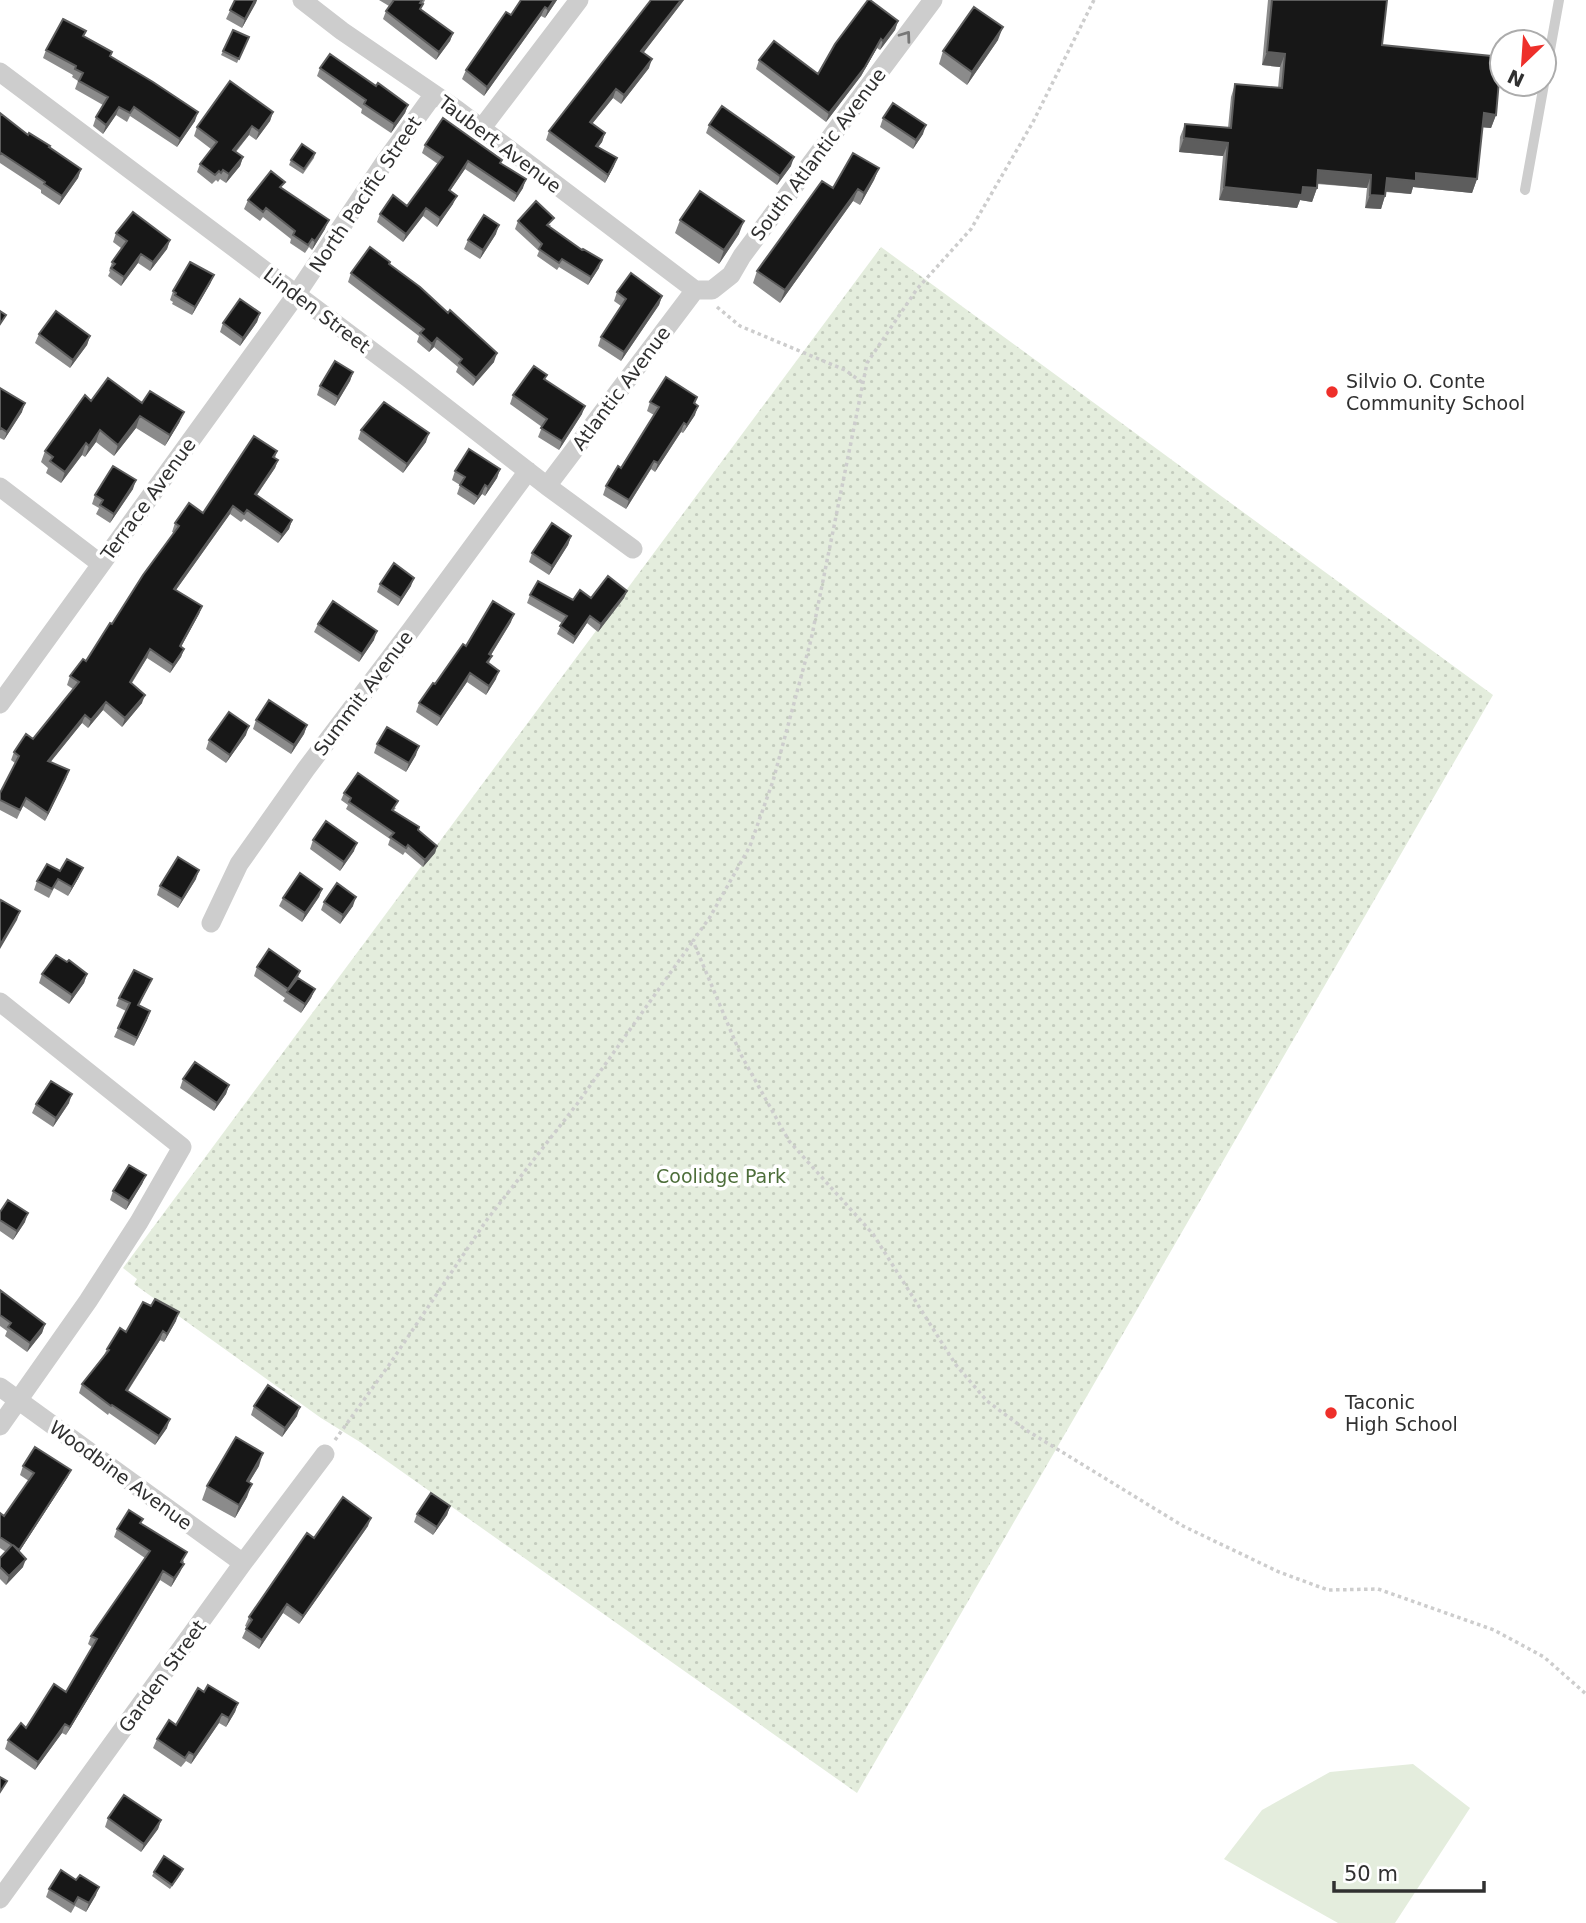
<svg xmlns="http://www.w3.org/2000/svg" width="1586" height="1923" viewBox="0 0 1586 1923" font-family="'DejaVu Sans',sans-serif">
  <defs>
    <pattern id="park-dots" width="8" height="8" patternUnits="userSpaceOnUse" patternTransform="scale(1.75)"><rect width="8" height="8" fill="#e4eddd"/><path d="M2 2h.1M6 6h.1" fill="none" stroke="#c4ccbe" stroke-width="1.8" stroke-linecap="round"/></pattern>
  </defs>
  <rect width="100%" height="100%" fill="#fff"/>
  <path fill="url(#park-dots)" d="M881,247l612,448 -636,1098 -497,-351 -39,-24 -187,-134 3,-5 -14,-11z"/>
  <path fill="#e4eddd" d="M1413,1764l57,44 -75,115h-57l-114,-64 38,-49 68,-38z"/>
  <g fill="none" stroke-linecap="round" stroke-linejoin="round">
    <path stroke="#cdcdcd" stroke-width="3.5" stroke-dasharray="3.5 3.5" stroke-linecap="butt" d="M1094,0l-61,122 -62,107 -54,60 -50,74 -56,277 -38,141 -23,65 -40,71 -17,24 47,112 49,88 84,93 83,131 31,36 39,29 157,96 96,46 49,18 50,-1 116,41 50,27 42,37
      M717,307l23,19 105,44 18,13
      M335,1440l54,-75 97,-144 91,-117 116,-163"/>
    <path stroke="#cdcdcd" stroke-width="10" d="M1544,83l15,-83
      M1525,190l19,-106"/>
    <path stroke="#cdcdcd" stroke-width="19" d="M302,0l40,31 114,78 239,181
      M0,72l408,306 139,108 86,63
      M481,129l98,-129
      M695,290h17l19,-15 11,-19 191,-256
      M547,486l148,-196
      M0,487l101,77
      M0,704l296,-409 88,-132 50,-69
      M211,923l28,-59 67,-95 105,-139 117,-159
      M0,1002l182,145 -43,75 -51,79 -88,125
      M0,1387l243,176
      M0,1899l243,-336 82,-109"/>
  </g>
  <path fill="#8b8b8b" d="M235,0h22l-15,28 -16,-9z
    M379,0h46l-4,9 32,24 -3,8 -14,19 -53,-41 3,-8 3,-5z
    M521,0h36l-12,18 -4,-2 -57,80 -22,-17 4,-9 45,-55z
    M651,0h33l-41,53 6,15 -28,36 -8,-6 -21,26 13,9 -3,9 -4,5 16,19 -9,17 -59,-43 3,-9z
    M1268,0h119l-5,45 114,70 -5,13 -9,-1 -5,52 -5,14 -59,-6 -2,7 -25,-2 -5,17 -16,-1 2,-20 -50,-4v4l-5,14 -12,-2 -3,8 -78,-8 4,-44 -44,-4 1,-15 5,-13 43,4 3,-31 4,-13 43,4 2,-21 -18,-2z
    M898,21l-3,9 -15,20 -3,-2 -16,28 -35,46 -70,-53 3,-9 59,14z
    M86,31l-2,6 111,84 -18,26 -47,-31 -3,6 -11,-7 -13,19 -10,-8 3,-9 7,-12 -28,-16 3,-8 -6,-4 1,-2 -30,-17 3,-8z
    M249,37l-12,26 -16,-8 2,-4z
    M998,40l-31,45 -28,-21 4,-13z
    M320,68l56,18 32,19 -3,8 -14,20 -30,-20 1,-4 -45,-33z
    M273,112l-3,9 -14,19 -7,-5 -13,17 7,5 -3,9 -14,17 -6,-4 -2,3 -2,-2 -4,4 -15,-12 3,-8 11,-15 -17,-13 3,-9z
    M0,113l28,22 53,34 -3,9 -19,27 -18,-12v-3l-41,-27z
    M883,118l40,16 -10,15 -33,-22z
    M709,125l82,41 -14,19 -71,-52z
    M425,145l77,15 -1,3 22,25 -9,14 -49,-33 -15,22 3,13 -16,23 -14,-11 -20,26 -26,-20 3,-8 27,-8 31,-42 -16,-11z
    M315,153l-1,5 -11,16 -14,-9 2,-5z
    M879,168l-5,12 -14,25 -7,-4 -73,102 -27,-20 4,-12z
    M282,189l43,40 -13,21 -3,-3 -4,6 -15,-10 1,-4 -28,-22 -3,4 -16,-12 4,-9z
    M680,220l59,14 -20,30 -44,-31z
    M518,221l33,4 -2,2 50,41 -11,17 -29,-18 -2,3 -20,-14 2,-5 -24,-22z
    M116,233l54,7 -3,9 -17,22 -12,-8 -17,23 -13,-10 2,-4 -1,-1 3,-9 9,-14 -8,-6z
    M496,234l-16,25 -16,-10 4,-9z
    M389,265l105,97 -21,24 -17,-14 2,-5 -24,-20 -5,5 -12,-10 2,-6 -71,-54 3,-9z
    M214,275l-4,9 -18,31 -20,-11 1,-2 -3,-2 3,-9z
    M617,292l45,4 -3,9 -38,56 -23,-15 3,-9 20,-31 -7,-5z
    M260,313l-3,9 -17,24 -20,-14 3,-9z
    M39,334l51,2 -3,9 -17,23 -35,-25z
    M353,372l-3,9 -15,25 -18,-11 3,-9z
    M547,375l-2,5 37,34 -23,36 -21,-13 4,-10 -32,-23 3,-9z
    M0,388l22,24 -18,28 -4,-2z
    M697,397l-2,7v11l-12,18 -2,-1 -26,40 -4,-3 -25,40 -23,-14 3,-9 15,-18 33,-53 -7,-4 3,-9z
    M91,401l51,2 42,9 -5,11 -14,23 -29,-18 -22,28 -18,-14 -11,15 -3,-2 -21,28 -15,-10 2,-5 -7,-6 4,-11z
    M361,430l65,12 -23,31 -45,-34z
    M277,451l-2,7 3,2 -3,8 -18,27 35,25 -3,9 -11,14 -34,-24 -3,3 -11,-8 -54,76 26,16 -3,8 -18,33 3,2 -3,8 -11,16 -23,-15 -15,25 10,20 -20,24 -19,-17 -15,18 -6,-5 -32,39 19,8 -24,51 -22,-15 -6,13 -17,-9v-17l15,-30 -4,-3 3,-8 19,-13 40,-50 -6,-4 3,-9 16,-15 26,-37 62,-91 -2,-1 3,-9 28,-10z
    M500,469l-3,9 -12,18 -3,-2 -8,11 -17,-11 3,-9 -8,-5 3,-9z
    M133,489l-23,34 -14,-9 3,-6 -7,-4 3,-9z
    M571,536l-3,9 -19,30 -20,-13 3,-9z
    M380,584l31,2 -13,20 -21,-14z
    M627,591l-3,7 -26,34 -11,-9 -14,21 -16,-10 5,-11 -35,-20 3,-8 43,5 18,-2z
    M511,622l-20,33 1,1 -3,7 7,16 -10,16 -19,-13 -30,44 -21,-14 3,-9 47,-57z
    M318,624l56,16 -15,22 -45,-30z
    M256,720l51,5 -3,9 -13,20 -38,-25z
    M246,735l-20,28 -20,-14 3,-9z
    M377,744l39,11 -10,17 -32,-19z
    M344,793l52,15 -3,3 44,35 -2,7 -12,14 -18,-15 -2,3 -15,-10 2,-6 -44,-30 2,-4 -7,-5z
    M313,840l41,11 -14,20 -30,-22z
    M60,871l19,6 -11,19 -14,-8 -5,10 -15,-8 3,-9z
    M196,879l-18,29 -21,-13 3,-9z
    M322,889l-3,8 -17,25 -23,-16 4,-8z
    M324,902l29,4 -13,18 -19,-14z
    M67,962l20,12 -3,9 -15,21 -30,-21 3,-9z
    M257,967l43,4 -2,7 17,11 -4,9 -10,15 -18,-12 2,-3 -31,-22z
    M152,979l-13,27 11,5 -3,9 -13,26 -20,-9 12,-26 -10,-5 3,-8z
    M183,1079l46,6 -3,9 -12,17 -34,-23z
    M69,1103l-16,24 -21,-14 4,-9z
    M146,1175l-4,9 -16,26 -16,-10 3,-9z
    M0,1212l25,10 -12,18 -13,-9z
    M0,1290l45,34 -3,9 -15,19 -22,-16 2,-5 -7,-5z
    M151,1306l25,15 -12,21 -4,-2 -32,51 39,37 -12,17 -46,-32 -1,2 -29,-22 3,-9 22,-29 3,-6 19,-17z
    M254,1406l43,10 -15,21 -31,-22z
    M23,1466l48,4 -4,8 -48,74 4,15 -17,18 -6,-6v-21l6,-6 -6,-4v-35l4,3 25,-35 -9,-6z
    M259,1466l-10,16 -2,15 -12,21 -33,-18 5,-14z
    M450,1506l-3,9 -14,20 -19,-13 3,-8z
    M143,1519l-2,5 43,37 -4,11 -9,15 -11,-7 -94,155 -4,-2 -27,37 -30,-21 3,-9 18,-12 40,-36 26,-45 -4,-3 3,-8 54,-78 -31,-21 3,-8z
    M368,1526l-69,98 -16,-11 -24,36 -17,-11 5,-11 -2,-1 4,-9 65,-79z
    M204,1692l34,11 -3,9 -9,15 -7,-4 -28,41 -5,-3 -5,6 -28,-19 4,-9 19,-14z
    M108,1818l53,2 -3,9 -17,23 -36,-25z
    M154,1872l27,2 -11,15 -18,-13z
    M49,1889l47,6 -10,17 -11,-6 -4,7 -25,-16z"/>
  <path fill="#5d5d5d" d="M255,0h2l-1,3 -14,25 3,-9z
    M554,0h3l-12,18 3,-9z
    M681,0h3l-46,60 3,-9z
    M545,7l-4,9 -57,80 3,-9z
    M898,21l-3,9 -15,20 3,-9z
    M1003,27l-5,13 -31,45 5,-13z
    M453,33l-3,8 -14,19 3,-8z
    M881,39l-4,9 -16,28 -35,46 3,-9z
    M1267,52l18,2 -5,13 -18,-2z
    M652,59l-3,9 -28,36 3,-9z
    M616,89l-3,9 -26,32 3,-8z
    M408,105l-3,8 -14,20 3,-9z
    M119,107l-3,8 -13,19 3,-9z
    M198,112l-3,9 -18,26 3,-8z
    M273,112l-3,9 -14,19 3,-9z
    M1484,113l12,2 -5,13 -12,-1z
    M926,125l-3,9 -10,15 3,-9z
    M252,126l-3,9 -19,23 3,-8z
    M605,133l-3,9 -9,12 3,-8z
    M1184,138l44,5 -5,13 -44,-4z
    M243,157l-3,9 -14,17 3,-9z
    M794,157l-3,9 -14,19 3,-9z
    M617,158l-3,8 -9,17 3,-8z
    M468,161l-3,8 -20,29 4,-8z
    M879,168l-5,12 -14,25 4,-12z
    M81,169l-3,9 -19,27 3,-9z
    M1318,170l53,5 -4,13 -53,-5z
    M1416,173l61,6 -5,14 -59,-6 -2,7 -29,-3 5,-13z
    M526,179l-3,9 -9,14 3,-8z
    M1224,187h79l14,1 -5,14 -12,-2 -3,8 -78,-8z
    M858,189l-5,12 -73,102 5,-13z
    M1370,195l15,1 -4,13 -16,-1z
    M457,196l-4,8 -16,23 3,-9z
    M426,208l-3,8 -20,26 3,-8z
    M329,220l-4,9 -13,21 3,-9z
    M744,221l-5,13 -20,30 5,-14z
    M499,225l-3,9 -16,25 3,-9z
    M170,240l-3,9 -17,22 3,-9z
    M141,254l-3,9 -17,23 3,-9z
    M602,260l-3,8 -11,17 3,-8z
    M214,275l-4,9 -18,31 3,-8z
    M662,296l-3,9 -38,56 3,-9z
    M260,313l-3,9 -17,24 3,-8z
    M90,336l-3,9 -17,23 3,-8z
    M437,338l-3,9 -5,5 3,-8z
    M497,353l-3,9 -21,24 3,-8z
    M353,372l-3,9 -15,25 3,-9z
    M25,403l-3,9 -18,28 3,-8z
    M585,406l-3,8 -23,36 3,-9z
    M698,406l-3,9 -12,18 4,-8z
    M184,412l-5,11 -14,23 5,-11z
    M140,416l-4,12 -22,28 4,-11z
    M684,423l-3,9 -26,40 3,-9z
    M100,430l-4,12 -11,15 4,-11z
    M429,433l-3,9 -23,31 4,-9z
    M86,443l-4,12 -21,28 4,-11z
    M278,460l-3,8 -23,34 3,-8z
    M654,461l-3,8 -25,40 3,-9z
    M500,469l-3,9 -12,18 3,-9z
    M136,480l-3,9 -23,34 4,-9z
    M485,485l-3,9 -8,11 4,-8z
    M233,506l-3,8 -59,83 3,-8z
    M292,520l-3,9 -11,14 4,-8z
    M571,536l-3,9 -19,30 3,-9z
    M414,578l-3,8 -13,20 3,-8z
    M627,591l-3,7 -26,34 3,-8z
    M202,606l-3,8 -22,40 3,-8z
    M514,614l-3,8 -25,41 3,-9z
    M590,616l-3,7 -14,21 2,-7z
    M377,631l-3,9 -15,22 3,-8z
    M150,649l-3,9 -20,32 3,-8z
    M184,649l-3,8 -11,16 3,-8z
    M499,671l-3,8 -10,16 3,-9z
    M470,673l-3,9 -30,44 4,-9z
    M145,695l-3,8 -20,24 3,-9z
    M106,702l-3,8 -15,18 3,-8z
    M85,715l-3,8 -37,46 3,-8z
    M307,725l-3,9 -13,20 3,-9z
    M249,726l-3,9 -20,28 4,-8z
    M419,746l-3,9 -10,17 3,-9z
    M69,770l-3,9 -21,42 3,-8z
    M357,843l-3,8 -14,20 4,-9z
    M437,846l-2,7 -12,14 2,-7z
    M83,868l-4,9 -11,19 4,-9z
    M199,870l-3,9 -18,29 4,-9z
    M322,889l-3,8 -17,25 3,-9z
    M356,897l-3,9 -13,18 3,-9z
    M20,911l-3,9 -17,29v-4z
    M87,974l-3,9 -15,21 3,-9z
    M315,989l-4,9 -10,15 4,-9z
    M150,1011l-3,9 -13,26 3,-8z
    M229,1085l-3,9 -12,17 3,-8z
    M72,1094l-3,9 -16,24 3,-9z
    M146,1175l-4,9 -16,26 3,-9z
    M28,1213l-3,9 -12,18 4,-9z
    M179,1312l-3,9 -12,21 3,-8z
    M45,1324l-3,9 -15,19 3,-9z
    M163,1331l-3,9 -37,58 3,-8z
    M300,1407l-3,9 -15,21 3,-9z
    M170,1419l-3,9 -12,17 4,-9z
    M263,1453l-4,13 -17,28 5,-13z
    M71,1470l-4,8 -52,80 4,-8z
    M252,1484l-5,13 -12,21 4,-13z
    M450,1506l-3,9 -14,20 4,-8z
    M371,1518l-3,8 -69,98 4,-8z
    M26,1559l-3,8 -17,18 3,-9z
    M184,1564l-4,8 -9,15 3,-9z
    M163,1571l-3,9 -94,155 4,-8z
    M287,1604l-4,9 -24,36 3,-9z
    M238,1703l-3,9 -9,15 3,-9z
    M222,1714l-3,9 -28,41 3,-9z
    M65,1724l-3,9 -27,37 3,-8z
    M161,1820l-3,9 -17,23 3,-8z
    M99,1887l-3,8 -10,17 3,-9z"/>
  <path fill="#171717" stroke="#5d5d5d" stroke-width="2" d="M235,0h20l-10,19 -15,-9z
    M394,0h28l-2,3 3,1 -3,5 33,24 -14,19 -53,-41z
    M521,0h33l-6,9 -3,-2 -58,80 -21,-17 40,-58 5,3z
    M651,0h30l-40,51 11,8 -28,36 -8,-6 -26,33 15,11 -9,13 21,12 -9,17 -59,-44z
    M868,0h2l28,21 -15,20 -2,-2 -16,28 -36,46 -70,-53 15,-19 44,33 17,-30z
    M1272,0h115l-5,45 119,12 -5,58 -12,-2 -7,66 -61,-6v8l-29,-3 -2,18 -15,-1 1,-20 -53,-5 -1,18 -14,-1 -1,8 -78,-8 4,-44 -44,-5 1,-14 46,4 4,-44 47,4 3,-34 -18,-2z
    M974,7l29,20 -31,45 -29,-21z
    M63,19l23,12 -3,5 29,16 -2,4 43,26 45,30 -18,27 -46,-32 -4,6 -11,-6 -13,18 -10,-8 12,-20 -29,-16 4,-8 -8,-4 1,-3 -30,-16z
    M233,30l16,7 -10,22 -16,-8z
    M330,54l46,32 2,-3 30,22 -14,19 -30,-20 2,-4 -46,-32z
    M230,81l43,31 -14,19 -7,-5 -19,24 10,7 -14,17 -6,-4 -2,3 -2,-2 -4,4 -15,-11 17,-22 -20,-15z
    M893,103l33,22 -10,15 -33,-22z
    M722,106l72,51 -14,19 -71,-51z
    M0,113l28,22 1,-2 21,13 -1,1 32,22 -19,27 -18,-12 1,-2 -44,-29 -1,1z
    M443,118l59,42 -2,3 26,16 -9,15 -49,-33 -19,29 8,6 -17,22 -14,-10 -20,26 -26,-20 13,-19 14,11 36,-49 -18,-12z
    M302,144l13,9 -11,16 -13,-9z
    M853,153l26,15 -15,25 -6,-4 -73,101 -28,-19 65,-90 11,7z
    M271,171l14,11 -5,5 49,33 -14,21 -3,-2 -4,6 -15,-10 2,-4 -29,-23 -3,4 -15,-12z
    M700,191l44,30 -20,29 -44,-30z
    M536,201l18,17 -7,7 35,25 1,-1 19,11 -11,17 -29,-18 -3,4 -20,-14 3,-5 -24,-23z
    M133,212l37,28 -17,22 -12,-8 -17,23 -13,-9 4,-4 -3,-2 15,-21 -11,-8z
    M484,215l15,10 -16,25 -15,-10z
    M370,247l20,15 -1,2 31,23 28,26 2,-3 47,43 -21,25 -17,-15 3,-4 -25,-21 -5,6 -12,-11 4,-4 -73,-56z
    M190,262l24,13 -19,32 -20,-12 1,-2 -3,-2z
    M631,273l31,23 -38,56 -23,-15 25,-38 -9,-7z
    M240,299l20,14 -17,25 -20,-15z
    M0,311l6,4 -6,9z
    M56,311l34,25 -17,24 -34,-26z
    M335,361l18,11 -15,25 -18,-11z
    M534,366l13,9 -3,4 41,27 -23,35 -21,-13 6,-9 -34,-24z
    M666,377l31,20 -3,6 4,3 -11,19 -3,-2 -26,40 -4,-2 -25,39 -23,-14 12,-20 3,2 38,-61 -9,-5z
    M108,378l34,25 8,-12 34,21 -14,23 -30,-19 -22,29 -18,-15 -11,16 -3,-3 -21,29 -15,-11 3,-4 -8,-6 40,-56 6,6z
    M0,388l25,15 -18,29 -6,-4 -1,1z
    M384,402l45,31 -22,31 -46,-34z
    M254,436l23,15 -4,6 5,3 -23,34 37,26 -10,15 -35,-25 -3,4 -11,-8 -59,83 28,17 -22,40 4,3 -11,16 -23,-16 -20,33 15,13 -20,23 -19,-16 -15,18 -6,-5 -37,46 21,9 -21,43 -22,-15 -6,12 -20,-10v-7l19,-37 -5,-4 12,-18 7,5 46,-57 -9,-6 13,-17 3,2 24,-38 2,1 31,-49 36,-49 -4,-3 14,-20 14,10z
    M469,449l31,20 -12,18 -3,-2 -7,12 -18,-12 5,-8 -10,-6z
    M113,466l23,14 -22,34 -14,-9 3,-5 -8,-5z
    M552,523l19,13 -19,30 -20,-13z
    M394,563l20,15 -13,20 -21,-14z
    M608,576l19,15 -26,33 -11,-8 -15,21 -15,-11 7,-10 -37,-21 8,-14 35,19 7,-10 11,8z
    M333,601l44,30 -15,23 -44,-30z
    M493,601l21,13 -25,40 3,2 -5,6 12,9 -10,15 -19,-13 -29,44 -22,-14 14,-20 2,1 28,-40 3,2z
    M269,700l38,25 -13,20 -38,-25z
    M229,712l20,14 -19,29 -21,-15z
    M387,727l32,19 -10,17 -32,-19z
    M358,773l40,28 -6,9 27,17 -1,3 19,16 -12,14 -17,-15 -2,3 -16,-11 4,-4 -45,-31 2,-4 -7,-5z
    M326,821l31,22 -13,19 -31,-22z
    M178,857l21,13 -17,29 -22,-13z
    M67,859l16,9 -11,19 -14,-8 -6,10 -15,-8 10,-17 13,7z
    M300,873l22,16 -17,24 -22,-15z
    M337,883l19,14 -13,18 -19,-13z
    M1,900l19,11 -20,34v-42z
    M269,949l31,22 -12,18 -31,-22z
    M56,955l11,7 2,-2 18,14 -15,21 -30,-21z
    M134,970l18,9 -14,26 12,6 -13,27 -19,-10 12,-25 -11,-5z
    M298,978l17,11 -10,15 -18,-12z
    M195,1062l34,23 -12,18 -34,-24z
    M51,1081l21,13 -16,24 -20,-14z
    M129,1165l17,10 -17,26 -16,-10z
    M8,1200l20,13 -11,18 -17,-11v-8z
    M0,1290l45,34 -15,19 -22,-16 3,-4 -11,-8z
    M155,1299l24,13 -12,22 -4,-3 -37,59 44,29 -11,17 -47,-31 -1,1 -29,-22 27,-34 -2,-1 13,-21 6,4 17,-30 8,4z
    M268,1385l32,22 -15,21 -31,-22z
    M236,1437l27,16 -16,28 5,3 -13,21 -32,-19z
    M35,1447l36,23 -52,80 -6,-5 13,14 -17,17 -9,-9v-9l12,-13 -12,-8v-24l4,3 30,-43 -11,-7z
    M431,1493l19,13 -13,21 -20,-13z
    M343,1497l28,21 -68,98 -16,-12 -25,36 -16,-11 6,-9 -3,-3 58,-84 7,5z
    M129,1510l14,9 -3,4 47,29 -6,10 3,2 -10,14 -11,-7 -93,156 -5,-3 -27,38 -30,-22 13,-17 5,5 28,-44 12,8 31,-53 -6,-3 59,-85 -33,-22z
    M208,1685l30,18 -9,15 -7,-4 -28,41 -5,-3 -4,6 -28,-19 12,-19 7,5 22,-37 6,4z
    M0,1777l7,4 -7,11z
    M124,1795l37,25 -17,24 -36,-26z
    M164,1856l19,13 -11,16 -18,-13z
    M61,1870l15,10 4,-5 19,12 -10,16 -11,-6 -4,7 -25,-15z"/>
  <defs><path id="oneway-chevron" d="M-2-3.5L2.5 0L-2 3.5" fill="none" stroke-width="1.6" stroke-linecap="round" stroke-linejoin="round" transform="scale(1.75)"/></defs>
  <use stroke="#777" href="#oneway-chevron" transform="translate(906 36) rotate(-54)"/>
  <g fill="#ee2f2a" stroke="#fff" stroke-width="2.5">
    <circle cx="1332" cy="392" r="7"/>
    <circle cx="1331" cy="1413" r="7"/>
  </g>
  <g text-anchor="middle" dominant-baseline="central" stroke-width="7" stroke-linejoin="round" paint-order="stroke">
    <g font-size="19" fill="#303030" stroke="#fff">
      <text transform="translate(500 144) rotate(37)">Taubert Avenue</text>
      <text transform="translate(818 154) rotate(-53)">South Atlantic Avenue</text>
      <text transform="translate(365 194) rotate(-56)">North Pacific Street</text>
      <text transform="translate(317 310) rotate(37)">Linden Street</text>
      <text transform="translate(621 388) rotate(-53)">Atlantic Avenue</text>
      <text transform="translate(148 499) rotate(-54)">Terrace Avenue</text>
      <text transform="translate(363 693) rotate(-53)">Summit Avenue</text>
      <text transform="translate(121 1475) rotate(36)">Woodbine Avenue</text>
      <text transform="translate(162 1676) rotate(-54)">Garden Street</text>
    </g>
    <g font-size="19" fill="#303030" stroke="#fff" text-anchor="start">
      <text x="1346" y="381">Silvio O. Conte<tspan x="1346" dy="22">Community School</tspan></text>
      <text x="1345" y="1402">Taconic<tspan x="1345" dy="22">High School</tspan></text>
    </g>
    <g font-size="19" fill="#4d6e3a" stroke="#fff">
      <text x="721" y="1176">Coolidge Park</text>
    </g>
  </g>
  <g transform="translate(1523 63) rotate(205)"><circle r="33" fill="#ffffff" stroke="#acacac" stroke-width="2"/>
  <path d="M0-5L12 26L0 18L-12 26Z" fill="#ee2f2a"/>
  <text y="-10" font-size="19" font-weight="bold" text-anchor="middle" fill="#303030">N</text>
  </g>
  <path d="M1334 1881v10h150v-10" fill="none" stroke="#303030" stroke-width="3.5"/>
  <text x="1344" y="1881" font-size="21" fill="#303030" stroke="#ffffff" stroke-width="5" paint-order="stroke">50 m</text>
</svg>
